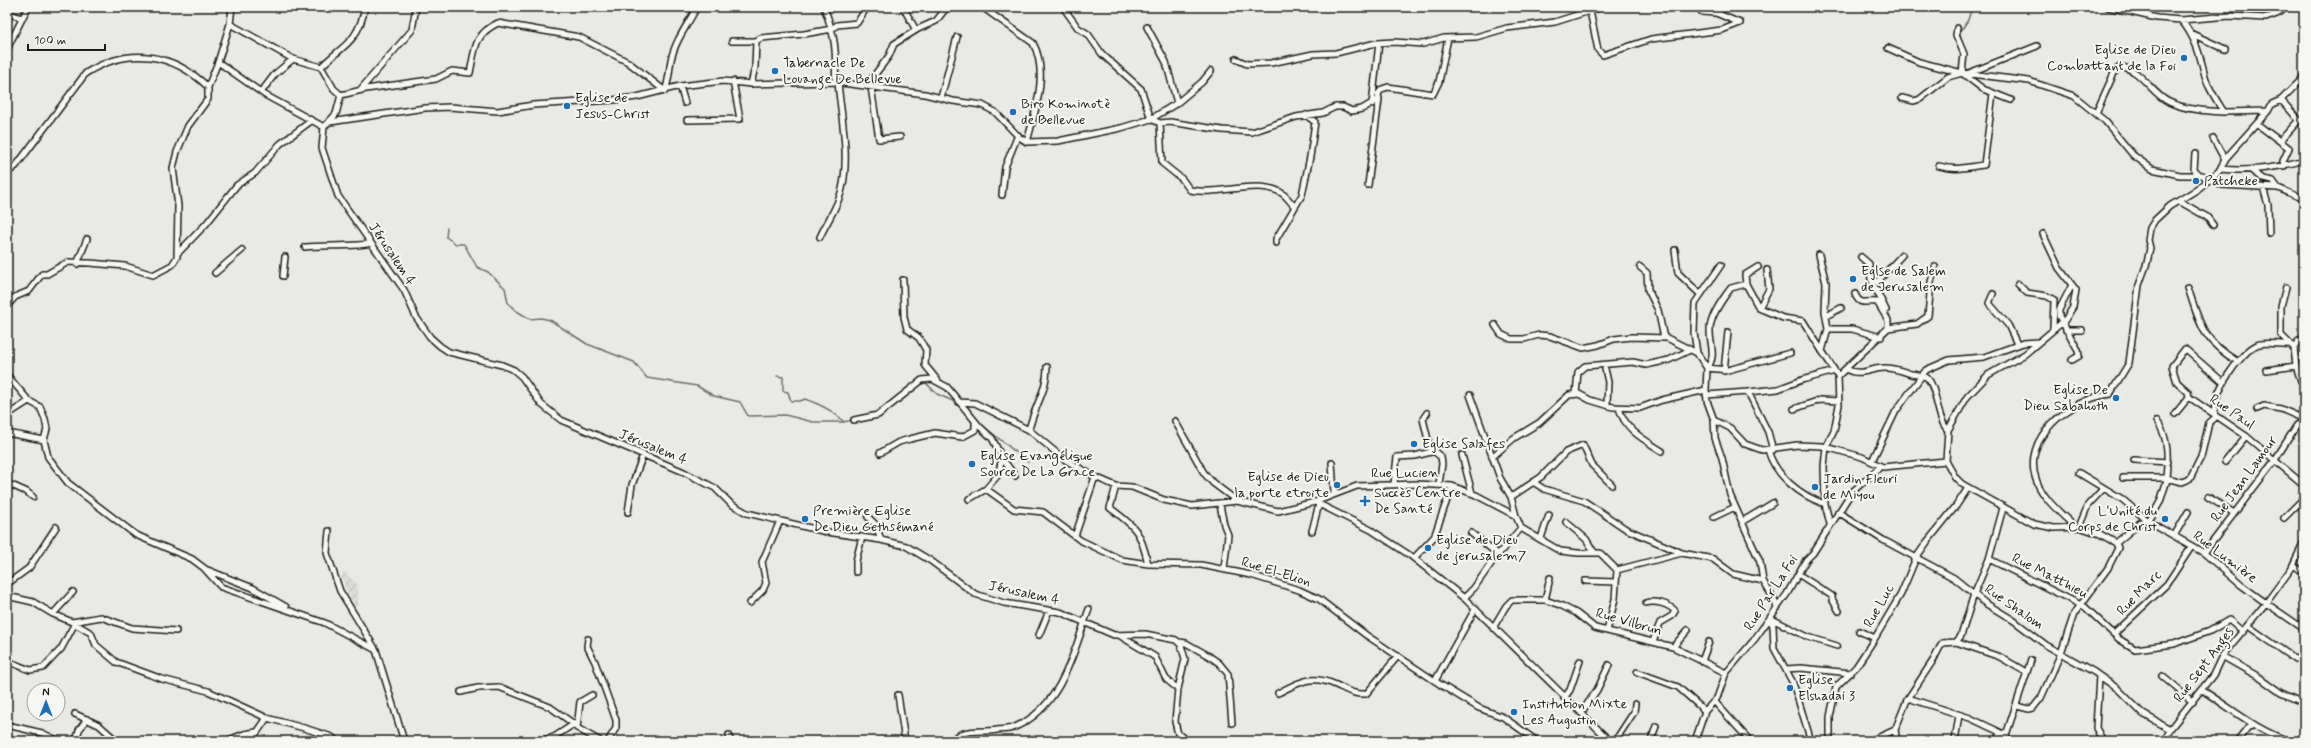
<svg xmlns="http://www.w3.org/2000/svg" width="2311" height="748" viewBox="0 0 2311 748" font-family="Mynerve,sans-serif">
  <defs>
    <pattern id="industrial-furrows" width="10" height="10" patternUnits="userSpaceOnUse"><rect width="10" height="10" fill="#dadad6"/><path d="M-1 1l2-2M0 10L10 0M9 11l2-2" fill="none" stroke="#babab7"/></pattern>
  </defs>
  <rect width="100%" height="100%" fill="#e9e9e5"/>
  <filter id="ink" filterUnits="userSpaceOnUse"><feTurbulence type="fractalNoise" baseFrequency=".025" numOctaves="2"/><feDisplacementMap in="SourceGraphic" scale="8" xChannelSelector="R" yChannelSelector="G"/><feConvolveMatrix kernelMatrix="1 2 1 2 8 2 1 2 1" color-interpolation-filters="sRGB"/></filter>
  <g filter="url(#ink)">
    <path fill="url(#industrial-furrows)" d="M343,571l15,14v21l-5,-1 -8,-19 -3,-8z"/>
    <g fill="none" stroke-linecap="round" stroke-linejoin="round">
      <path stroke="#6d6d6c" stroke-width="1.5" d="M1961,41l-1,-9 8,-12 4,-13
        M447,228l-1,9 10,7h8l13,23 11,5 17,16 3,15 7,7 15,9 11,-1 9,2 37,24 47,18 13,16 50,8 17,10 26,6 8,14 37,-1 28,7h30l10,-2
        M777,376l6,1v14l5,1 3,9h9l5,-2c14,5 28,11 38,22
        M925,382l12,12 18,8 7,7
        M982,425l46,37"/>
      <defs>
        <path id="minor" d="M232,7l-2,17 -12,38 47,33 59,32 -2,21 16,48 66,94 12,27 14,20 10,9 9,6 53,13 12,5 8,7 19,27 20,16 123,52 31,16 16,16 16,9 80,19 54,8 25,6 25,15 44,33 29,9 56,9 54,23 31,-1 31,6 5,5 4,14 -7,30 -3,33 3,12 10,7
          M824,7c11,29 13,44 11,75
          M909,7l-5,2 12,21
          M982,7l51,36c16,30 2,68 -6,99
          M1063,7l15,21 10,6 14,20 39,35 10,30 9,4 10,-1 52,8 30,2 44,-15 27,-4 12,-6h8l9,4 10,-2 17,-10 -1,-5 4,-5 6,-2 45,7 6,-12 9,-44
          M1697,7l5,5 14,1 24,10
          M2108,7l49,11 24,2 49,-4 36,2 11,-4 10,-7
          M1590,11l8,39 5,5 48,-16 71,-9 18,-7
          M7,13l15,5
          M1716,13l9,-6
          M2181,20c14,16 19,35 24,56 3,12 12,25 19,36l44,-1
          M230,24l63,35 28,8 13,22 7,6
          M1147,27l19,35 11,41
          M1957,28l-1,7 8,19 -2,19
          M2190,33l35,16
          M732,41h24
          M1888,48l31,14 43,11 21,16 28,11
          M7,53l2,-8 19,-38
          M1236,59l11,5 24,-1 42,-9 23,-1 40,-10 18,-1 29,2 21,-6 32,-1 31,-9 48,-6 47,-15
          M321,67c23,-23 37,-24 44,-60
          M1969,73l68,-27
          M751,84l4,-17 1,-26 5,-3 43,-4 28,-5 5,-4 20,-2 10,-16
          M680,86l5,17
          M866,86l23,-30 5,-12 24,-15 18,-8 11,-14
          M208,87l10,-25
          M871,87l8,52 21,-2
          M360,90l52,-60 4,-23
          M262,91l13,-17 18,-15
          M665,91c4,-10 4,-20 6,-31 4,-19 17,-36 26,-53
          M341,95l25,-6 70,-10 16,-8 18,2c5,-24 4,-39 28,-50l81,14 49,25 37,29
          M941,98l16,-61
          M1902,98l12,3 6,-2 28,-22 14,-4 67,8 45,15 31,25 28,34 19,14 28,6h22l19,10 57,3
          M1372,104l7,-61
          M2096,113l19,-42 5,-4c21,1 31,27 49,35 17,8 37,9 55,10
          M687,120l53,-1 -7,-38
          M330,122l95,-14 25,-1 48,4 35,-6 80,-5 24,-3 43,-11 43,-5 28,3 84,-2 90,12 28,7 29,4 13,7 24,25 8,5 31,-1 63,-13 30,-9 26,-16 25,-21 9,-11
          M1160,123l2,40 20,16 8,11c28,6 66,-11 90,2 6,3 10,10 15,15
          M2257,124l32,24 -6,13 1,5
          M324,127l12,-13 5,-19
          M2213,138l12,22
          M2280,141l19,-21 -18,-20
          M2195,154l-1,16 4,4
          M1939,166c17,5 28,1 45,-1l9,-72
          M2221,169c28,3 56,-1 83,-9
          M2251,170l12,9 10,2 5,7 26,11
          M7,173l9,-7 70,-93c43,-27 87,-20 122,14v12l-20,27 -11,26 -4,16 5,38 -1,51 -5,8 -19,10 -28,-9 -35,-3 -22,-1 -21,12h-5l-13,17 -14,6 -8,9
          M1368,185l11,-86
          M2263,187l5,18 1,28
          M1002,195l3,-28 13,-32
          M2179,201l28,16 6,8
          M820,237c7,-16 18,-30 22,-48 8,-34 -1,-72 -4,-107
          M1276,243v-4l26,-44 8,-38 5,-35 -9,-7
          M305,247c14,-2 58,0 65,-4
          M1675,250l3,23 22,21
          M179,252l27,-28 31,-39 18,-12 25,-29 31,-23
          M1819,255l7,28 -1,28 3,18 -6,22
          M1861,257l8,7 2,15 15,31
          M77,264l10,-25
          M1640,267l7,6 1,17 10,20 6,28
          M215,273l27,-23
          M283,276l2,-19
          M903,280l1,37 3,12 12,9 7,12 -1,15 13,16
          M1873,282l5,-1 24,-26
          M1746,284l-1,-9 13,-8
          M2018,284l9,9 20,3 7,4 -1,29
          M2286,287l-5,19v29l9,9
          M2188,288c13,38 13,51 50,74
          M1993,294l-4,9 19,22 9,19
          M1759,308l10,-19 -2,-19
          M1826,316l15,-8
          M1495,325l6,9 10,5h13l15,-4 11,1 33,12 15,-3 16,-6 17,-2 36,1 30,15 10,15 -1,22 1,11 7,19 1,18 7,20 8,37 30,67 3,19 11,18 3,9
          M1888,328l29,-4 11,-8 3,-34 4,-15
          M1828,329h24l29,8
          M2066,330h16
          M2294,348l2,18 5,15 3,2
          M1697,353l-3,-20 1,-30 26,-38
          M1790,353l-62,17 -21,-2c12,-14 -1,-30 4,-45 3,-12 13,-26 20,-35l15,-4 13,24 24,10 20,3 35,55 1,29 -5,26 -8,16 -2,19 1,38 5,20
          M2072,360l7,-4 -1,-6 -19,-34v-6l13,-25
          M1605,369l3,13 -1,22
          M1846,369c14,8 24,-1 39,-1 10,0 17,3 26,6 5,1 11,1 15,3 11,7 10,42 22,53
          M2266,370l30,-4
          M1724,371l4,-39
          M7,375l22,26 11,6 5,12 2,10 -3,11
          M1838,376l50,-48v-8l-11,-18c-10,-2 -17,5 -22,-8
          M2224,383l-39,-34 -13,17 5,16 11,10 1,5 57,39 58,49
          M1748,392l30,-3 24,-9 33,-9
          M1576,394l2,-22 7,-6 48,-4 13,3 23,-5 21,-10
          M1470,395l30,83 11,19 5,19
          M1706,395l42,-3 20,40 5,18
          M959,402l16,1 54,27 35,29 31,18 21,9 16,1 32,13 28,6 45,-5 41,10 37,-9 56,28 40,26 53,42
          M1619,408c6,22 24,31 43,43
          M1794,409l26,-9 19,1
          M2257,409l7,-3 17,3 23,10
          M1427,413l-4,6 7,29 11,9 1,7 -3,20
          M2175,414l14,-17
          M7,415l22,-14
          M854,420l24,-5 44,-35 10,-1 15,8 33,40 12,11 10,20 -4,17 -12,14 -17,10
          M1714,420l16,8 15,16 17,6 35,-5 25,1 40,11 21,10 63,-6 2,-31 19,-33 21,-22 37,-21 40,-34 8,-13 3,-17 -17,-22 -16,-34
          M1175,421l29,52 9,10 24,18
          M2157,421c12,17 11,37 9,57
          M1029,430c5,-24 18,-38 18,-63
          M7,433l37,7 4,17 20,26 68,52 56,24 12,9 17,19 104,36 51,27
          M1768,450c7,26 33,46 57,54
          M880,453l19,-11 11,-3 25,-6 27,4 13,-7v-7
          M1462,455l10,38
          M1492,457l22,-19 25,-15 30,-28 10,-1 11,6 23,7 27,1 22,-8 44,-10
          M1002,458l13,18
          M2134,460l34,2
          M1872,461l24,-50 30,-41 23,-10 35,-3 39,-14 15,-1
          M1946,461l9,16 7,7 72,40 20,4 25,-1 21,7 16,9
          M2225,462l21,-26
          M1332,463l2,30
          M2079,473l43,26 26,22 56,32 37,32 25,18 25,-34 13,-27
          M2123,478h43l16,4 5,-2 4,-3 10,-20 8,-34 7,-6c-9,-18 25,-67 43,-73 9,-2 22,1 31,0l4,4 5,-7 5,-2
          M1533,482l11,7 40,12 42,28 56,24
          M7,483l20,9 6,5
          M1394,484l3,-27 18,-1 20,-5
          M1116,486l-6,22c26,19 31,24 38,56
          M986,489l28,20 29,3 37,28 42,20 26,4 53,1 50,10 48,15 20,9 47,36 75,50 38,23 24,9 34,24
          M1511,497l30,-20 25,-25 17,-7 9,20 20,20
          M2208,497l26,16
          M1315,502l42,-16 60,-2 35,2 24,9 40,21 5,12 39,23 18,2h22l17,17 65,-17 31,6 20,15 30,7
          M1220,505l4,20 4,10 -4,34
          M628,512l4,-27 11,-30
          M1838,512l45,28 71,38 31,25 28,17 33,25 48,27 24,17 25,25 27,15
          M868,517l8,8 5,15
          M1714,517l21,-10
          M2284,518l20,-20
          M1743,521l30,-18
          M1566,522l20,17 8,13
          M2075,527c-13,-13 -31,-27 -38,-45 -18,-44 34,-83 73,-88l19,-31 10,-78 8,-22 3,-15 -2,-8 2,-12 5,-8 15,-14 28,-17 21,-18 7,-13 42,-47 4,-7 9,-4 23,-23
          M2079,527l9,-22 16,-17
          M1521,528l-26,30 -21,30 -10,10 146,143
          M329,531l-2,22 13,38 36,59 28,91
          M1312,531l7,-27
          M1471,533l27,21
          M1075,536l20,-59
          M2174,536l14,-24
          M1541,538l8,-23
          M2204,553l71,-93 22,-35 7,-3
          M1414,558l20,-21 18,-51
          M1989,559l96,48 34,32 16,10 39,-5 36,-13 19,-11 14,12
          M2294,565l10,8
          M205,569l48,19 33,19
          M856,572v-11l6,-24
          M1798,574l34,22v3l7,12
          M1585,581l31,1
          M7,584l22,-16 27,-41
          M7,596l26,6 20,12 19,8 19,11 5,12 20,17 46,17 46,12 59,27 37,10 28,9 4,4
          M1545,600l5,-22
          M750,603l13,-13 3,-7 -4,-21 18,-41
          M1646,603c9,-3 23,1 29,8l-3,5 -12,7 -7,18
          M53,614l20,-22
          M1770,618l3,8 1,22 19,35 18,58
          M1770,618l38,19 29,9
          M72,622l29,-5 31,11 44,3
          M2248,626l47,33
          M1493,628l13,-22 6,-6h33l15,5 16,8 19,15 78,19 53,26
          M1607,631l8,-32 2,-29
          M1859,631l16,7
          M2114,634l53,-50 25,-38
          M1039,635l10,-24
          M1119,635l36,22 11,22 12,10
          M588,639l-1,7 8,16 21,58v8l-8,13
          M1179,642l7,1 23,13 10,7 9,11 4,49
          M1956,642l44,15 26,15
          M1673,647l15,-17
          M2222,656l37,21 22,16 23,10
          M7,661l23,9 13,-2 18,-19 13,-24
          M1702,661l7,-19
          M1786,669l15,-1 50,5
          M1637,672l41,15 27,24
          M2099,676l-3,52 7,13
          M2162,676l31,26
          M1435,681l39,-70
          M2202,690c29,18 55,41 88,51
          M461,692l17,-4 21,-1 51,20 24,17
          M1278,693c22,-11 33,-19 58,-8 11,5 18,10 30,9l32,-38
          M898,695l7,46
          M1564,698l6,-8 10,-29
          M1908,698l62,20 36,17 3,6
          M1714,701l36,40
          M2017,706l12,3 4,-1 8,-10 20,-45 13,-39 34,-46 10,-20 -2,-5 25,-21 7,-1 4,-5 8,-14 7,-22
          M1581,713l16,-23 12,-25
          M75,714l24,11 18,16
          M7,725l35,8 17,8
          M577,728l3,-26 12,-7
          M1895,730l2,11
          M729,735l1,6
          M2006,735l25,-75
          M76,741l3,-11 8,-11
          M226,741l18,-7 12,-2
          M251,741l16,-23
          M539,741l15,-4 20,-13 3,4 23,13
          M951,741c14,-14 29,-8 46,-11 6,-1 13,0 18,-3 47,-20 59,-76 74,-118
          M1615,741l19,-29 1,-8
          M1651,741l5,-15
          M1695,741l10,-30 12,-13 9,-25 28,-33 33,-46 19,-34 7,-7 38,-60 29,-26
          M1830,741v-24l6,-30 20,-20 19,-29 26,-44 15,-36 11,-16 29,-36 12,-18
          M1870,741l25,-11 12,-30 27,-41 8,-16 14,-1 5,-6 13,-42 15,-35 14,-51
          M1955,741l4,-26
          M1995,741l6,-8
          M2165,741l5,-12 43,-54 9,-19 44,-53 38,26
          M2237,741l11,-14 5,-1"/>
      </defs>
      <use href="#minor" stroke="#1c1c1c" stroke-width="8"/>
      <use href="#minor" stroke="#f6f6f2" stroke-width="5"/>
    </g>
  </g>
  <g fill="#1f6fb2" stroke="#f6f6f2" stroke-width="1.5">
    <circle cx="2184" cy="58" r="4"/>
    <circle cx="775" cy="71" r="4"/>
    <circle cx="567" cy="106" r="4"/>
    <circle cx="1013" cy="112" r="4"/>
    <circle cx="2196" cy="181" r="4"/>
    <circle cx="1853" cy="279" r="4"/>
    <circle cx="2116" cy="398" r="4"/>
    <circle cx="1414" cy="444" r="4"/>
    <circle cx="972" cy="464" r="4"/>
    <circle cx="1337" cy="485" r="4"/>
    <circle cx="1815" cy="487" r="4"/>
    <path d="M1363 495h4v4h4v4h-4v4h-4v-4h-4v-4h4z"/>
    <circle cx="805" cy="519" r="4"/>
    <circle cx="2165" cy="519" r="4"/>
    <circle cx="1428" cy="548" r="4"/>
    <circle cx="1790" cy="688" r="4"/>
    <circle cx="1514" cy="712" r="4"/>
  </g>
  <g text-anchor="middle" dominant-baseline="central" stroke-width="4" stroke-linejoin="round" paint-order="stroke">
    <g font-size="14" fill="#1c1c1c" stroke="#f6f6f2" text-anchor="start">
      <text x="2176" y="50" text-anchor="end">Eglise de Dieu<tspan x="2176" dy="16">Combattant de la Foi</tspan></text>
      <text x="783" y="63">Tabernacle De<tspan x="783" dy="16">Louange De Bellevue</tspan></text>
      <text x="575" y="98">Eglise de<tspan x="575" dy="16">Jesus-Christ</tspan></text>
      <text x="1021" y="104">Biro Kominotè<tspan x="1021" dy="16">de Bellevue</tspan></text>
      <text x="2204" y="181">Patcheke</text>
      <text x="1861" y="271">Eglse de Salem<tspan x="1861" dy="16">de Jerusalem</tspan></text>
      <text x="2108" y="390" text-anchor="end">Eglise De<tspan x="2108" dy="16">Dieu Sabahoth</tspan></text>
      <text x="1422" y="444">Eglise Salafes</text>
      <text x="980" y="456">Eglise Evangélique<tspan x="980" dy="16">Source De La Grace</tspan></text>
      <text x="1329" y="477" text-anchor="end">Eglise de Dieu<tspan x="1329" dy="16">la porte etroite</tspan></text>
      <text x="1823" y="479">Jardin Fleuri<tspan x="1823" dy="16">de Miyou</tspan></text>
      <text x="1374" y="493">Succès Centre<tspan x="1374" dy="16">De Santé</tspan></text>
      <text x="813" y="511">Première Eglise<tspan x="813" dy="16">De Dieu Gethsémané</tspan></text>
      <text x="2157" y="511" text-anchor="end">L'Unité du<tspan x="2157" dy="16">Corps de Christ</tspan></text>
      <text x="1436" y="540">Eglise de Dieu<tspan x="1436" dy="16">de jerusalem7</tspan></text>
      <text x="1798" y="680">Eglise<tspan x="1798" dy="16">Elshadai 3</tspan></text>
      <text x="1522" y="704">Institution Mixte<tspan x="1522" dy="16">Les Augustin</tspan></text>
    </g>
    <g font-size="14" fill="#1c1c1c" stroke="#f6f6f2">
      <text transform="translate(392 254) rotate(56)">Jérusalem 4</text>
      <text transform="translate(2232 412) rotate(35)">Rue Paul</text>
      <text transform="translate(653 447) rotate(22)">Jérusalem 4</text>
      <text x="1405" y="473">Rue Lucien</text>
      <text transform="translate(2244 479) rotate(-54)">Rue Jean Lamour</text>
      <text transform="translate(2225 557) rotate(37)">Rue Lumière</text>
      <text transform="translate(1276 572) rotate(17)">Rue El-Elion</text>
      <text transform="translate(2050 576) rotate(27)">Rue Matthieu</text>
      <text transform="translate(1024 593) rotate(12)">Jérusalem 4</text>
      <text transform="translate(1771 593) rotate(-57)">Rue Par La Foi</text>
      <text transform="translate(2139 593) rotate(-46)">Rue Marc</text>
      <text transform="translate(1879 606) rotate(-60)">Rue Luc</text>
      <text transform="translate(2014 607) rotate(35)">Rue Shalom</text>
      <text transform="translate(1629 622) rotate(16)">Rue Vilbrun</text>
      <text transform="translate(2204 665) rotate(-53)">Rue Sept Anges</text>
    </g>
  </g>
  <rect width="2311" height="748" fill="none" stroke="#f6f6f2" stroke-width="24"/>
  <rect x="12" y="12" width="2287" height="724" fill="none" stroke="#1c1c1c" stroke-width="1.5" filter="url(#ink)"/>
  <g transform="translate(46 702)"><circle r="19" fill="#f6f6f2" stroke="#9f9f9c"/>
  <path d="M0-3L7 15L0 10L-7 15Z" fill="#1f6fb2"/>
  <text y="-6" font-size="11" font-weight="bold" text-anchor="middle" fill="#1c1c1c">N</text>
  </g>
  <path d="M28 44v6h77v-6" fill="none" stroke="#1c1c1c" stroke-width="2"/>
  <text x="34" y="44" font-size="12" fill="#1c1c1c" stroke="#f6f6f2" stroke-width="3" paint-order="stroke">100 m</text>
</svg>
